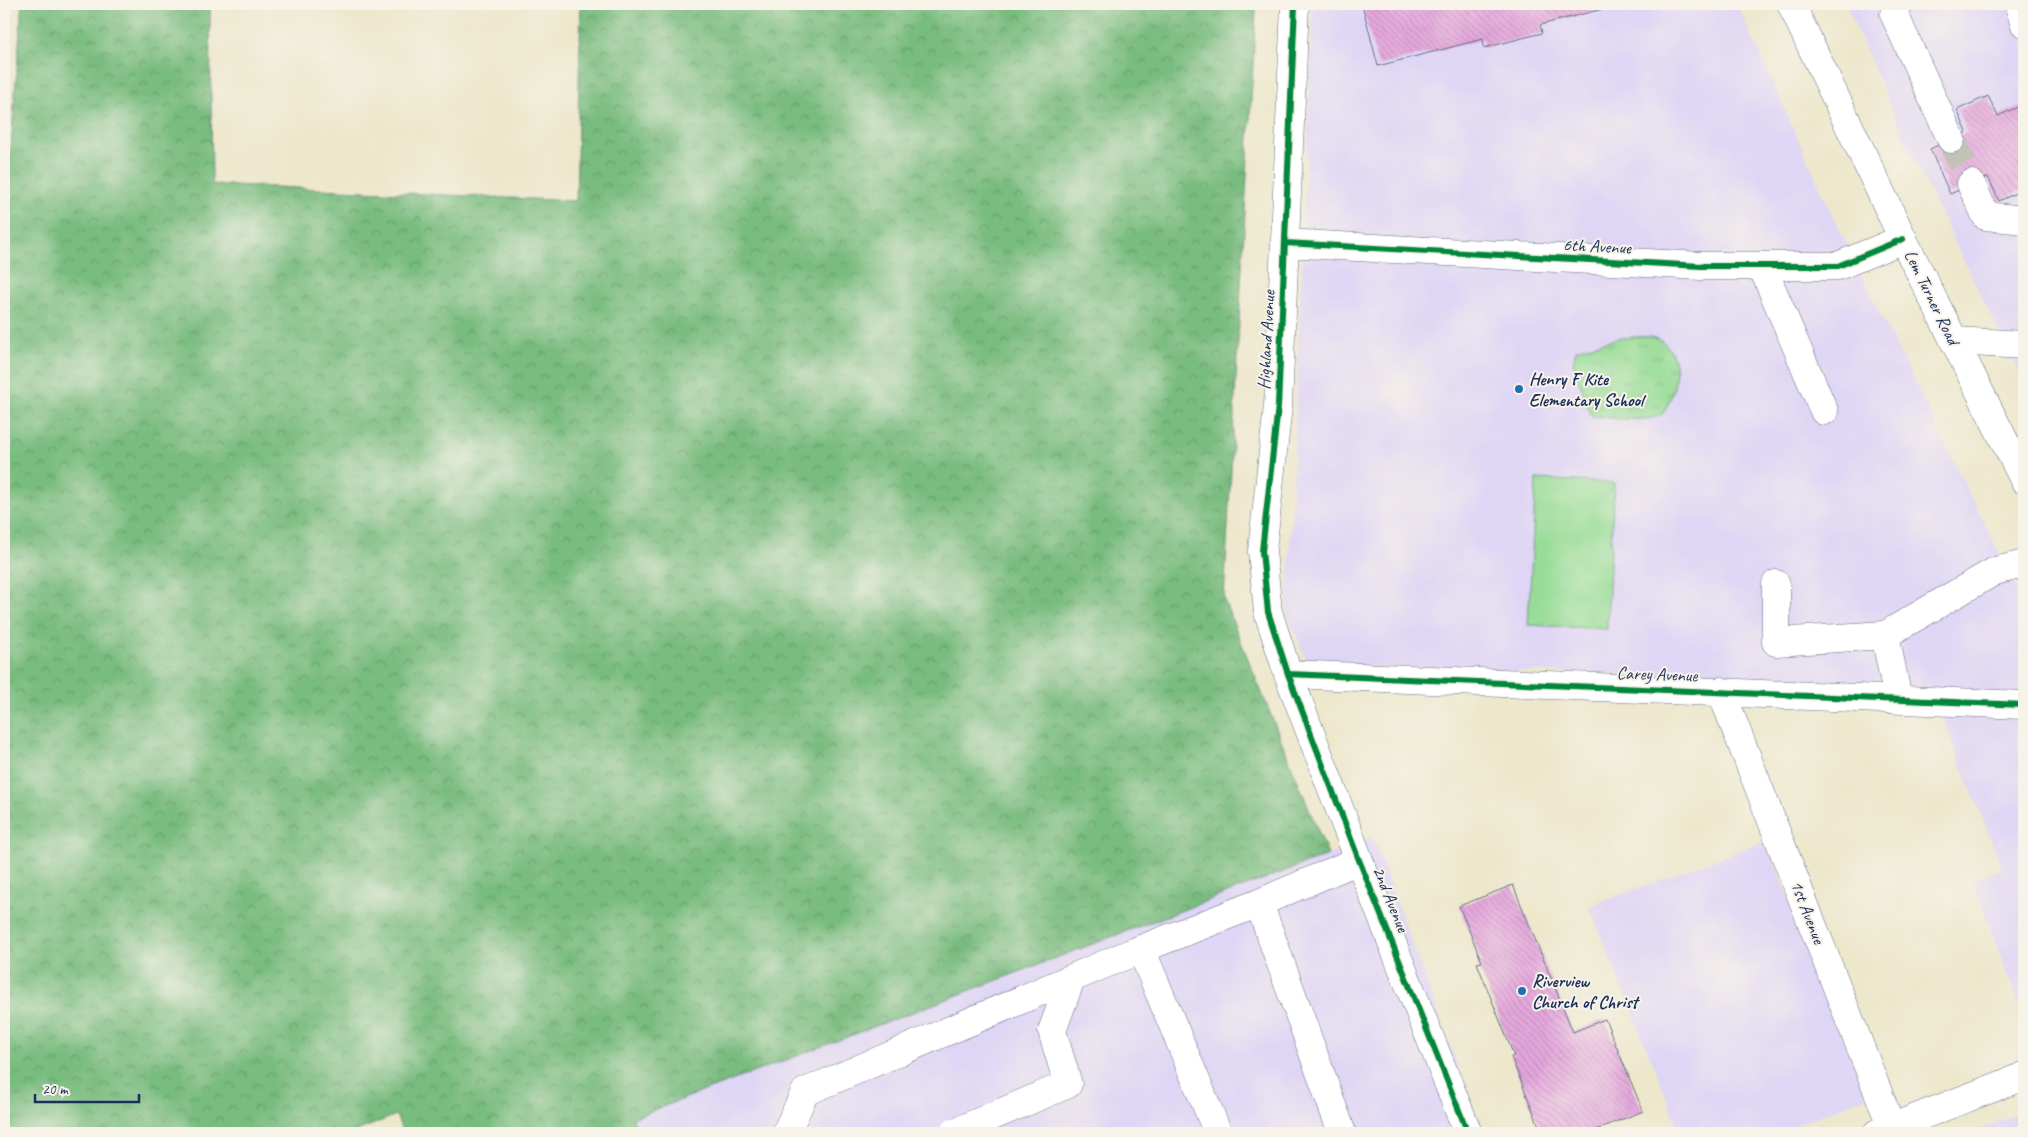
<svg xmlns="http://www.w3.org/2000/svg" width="2028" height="1137" viewBox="0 0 2028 1137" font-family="Caveat,sans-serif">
  <defs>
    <pattern id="grass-tufts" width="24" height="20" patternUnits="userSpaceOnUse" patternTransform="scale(1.25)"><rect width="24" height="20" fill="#97dc96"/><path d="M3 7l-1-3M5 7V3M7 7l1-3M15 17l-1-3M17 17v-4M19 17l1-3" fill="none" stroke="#82bd84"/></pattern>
    <pattern id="forest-crowns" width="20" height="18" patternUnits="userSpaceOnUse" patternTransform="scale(1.25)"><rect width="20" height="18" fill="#79bc7f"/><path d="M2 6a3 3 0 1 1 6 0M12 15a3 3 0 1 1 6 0" fill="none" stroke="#62996b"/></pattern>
    <pattern id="building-back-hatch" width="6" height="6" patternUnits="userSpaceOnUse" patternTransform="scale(1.25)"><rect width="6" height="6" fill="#e6a8de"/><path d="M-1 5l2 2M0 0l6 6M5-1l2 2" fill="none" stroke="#ba89b7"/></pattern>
  </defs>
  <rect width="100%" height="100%" fill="#f7f3e8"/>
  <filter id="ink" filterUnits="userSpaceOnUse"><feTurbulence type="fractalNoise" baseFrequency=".02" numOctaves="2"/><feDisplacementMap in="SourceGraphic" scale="10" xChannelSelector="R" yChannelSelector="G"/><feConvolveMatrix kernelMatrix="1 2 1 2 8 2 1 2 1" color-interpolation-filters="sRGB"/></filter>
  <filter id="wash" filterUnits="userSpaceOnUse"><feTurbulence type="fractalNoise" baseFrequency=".0096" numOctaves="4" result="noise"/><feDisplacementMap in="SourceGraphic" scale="20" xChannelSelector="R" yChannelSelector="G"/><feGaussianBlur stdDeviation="1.12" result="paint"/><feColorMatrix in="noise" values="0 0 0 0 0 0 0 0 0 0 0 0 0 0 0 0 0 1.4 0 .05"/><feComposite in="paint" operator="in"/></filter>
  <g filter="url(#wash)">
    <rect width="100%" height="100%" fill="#ede7cc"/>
    <path fill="#dfd5f5" d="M1313,4h424l84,186 57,119 146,294v413l-52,-135 30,-13 -71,-180 -268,-12 -355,-12 -21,-51z
      M1846,4h178v378l-112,-226z
      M1372,836l111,297h-844l-6,-15 695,-263z
      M1766,841l101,255 -89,37h-97l-92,-227z
      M2024,1111v22h-54z"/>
    <path fill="url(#grass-tufts)" stroke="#59867a" d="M1619,338c10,0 25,-3 35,0 27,7 25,46 14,65 -1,3 -3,8 -5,10 -14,12 -54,4 -72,3l-18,-53 3,-14z"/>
    <path fill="url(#forest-crowns)" stroke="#4a766e" d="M22,4h188l2,180 364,17 5,-197h600l75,5 -32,591 104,255 -695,263 6,15h-236l-7,-18 -44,18h-348v-895z"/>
    <path fill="#97dc96" stroke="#59867a" d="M1536,479l78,4 -7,146 -79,-4z"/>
    <g id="blocks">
      <path fill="url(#building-back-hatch)" d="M1362,4h260l-82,21 2,8 -58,15 -1,-9 -105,27z
        M1988,96l10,20 22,-10 4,10v43l-6,3 6,13v14l-25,12 -11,-24 -38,17 -20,-45 37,-17 -10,-22z
        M1513,885l60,147 32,-13 38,92 -55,22h-46l-31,-76 3,-1 -37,-93 5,-1 -23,-56z"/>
    </g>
  </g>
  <g filter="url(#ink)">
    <use href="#blocks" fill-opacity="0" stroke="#646f84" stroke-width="1"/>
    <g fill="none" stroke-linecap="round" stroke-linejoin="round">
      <path stroke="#c3c2b6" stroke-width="28" stroke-dasharray="28 14" stroke-linecap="butt" d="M1951,139l20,45"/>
      <defs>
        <path id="minor" d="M1295,4l-17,402 -16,145 6,61 20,62 71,186 109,273
          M1897,4l-3,10 57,125
          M2019,4l5,19
          M1971,184l15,32 38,4
          M1285,243l416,23h137l65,-27
          M1762,266l62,145
          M1954,341l70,4
          M1776,584v58l109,-7
          M1288,674l736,31
          M1721,691l173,442
          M1898,699l-13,-64 110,-64 29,-7
          M1259,903l83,230
          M1141,949l77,184
          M786,1133l19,-41 326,-139 128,-50 100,-43
          M953,1133l115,-49 -16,-53 19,-52"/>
        <path id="major" d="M1791,4l112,235 121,241
          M1877,1133l147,-57"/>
      </defs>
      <use href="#minor" stroke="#646f84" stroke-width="29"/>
      <use href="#major" stroke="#646f84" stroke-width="29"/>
      <use href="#minor" stroke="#fff" stroke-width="28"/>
      <use href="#major" stroke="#fff" stroke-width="28"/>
      <defs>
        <path id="cycleway" d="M1295,4l-17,402 -16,145 6,61 20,62 71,186 109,273
          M1285,243l416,23h137l65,-27
          M1288,674l736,31"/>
      </defs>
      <use href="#cycleway" stroke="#f7f3e8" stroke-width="9"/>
      <use href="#cycleway" stroke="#00873e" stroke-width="6"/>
    </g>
  </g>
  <g fill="#1f6fb2" stroke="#f7f3e8" stroke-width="2">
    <circle cx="1519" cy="389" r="5"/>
    <circle cx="1522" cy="991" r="5"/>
  </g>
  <g text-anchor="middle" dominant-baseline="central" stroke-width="4" stroke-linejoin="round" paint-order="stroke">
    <g font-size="18" fill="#1b2f5e" stroke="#f7f3e8">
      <text transform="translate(1597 246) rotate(3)">6th Avenue</text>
      <text transform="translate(1932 297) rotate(64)">Lem Turner Road</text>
      <text transform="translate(1266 340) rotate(-87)">Highland Avenue</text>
      <text transform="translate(1657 674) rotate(2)">Carey Avenue</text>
      <text transform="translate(1391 899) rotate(68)">2nd Avenue</text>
      <text transform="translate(1808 912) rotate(69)">1st Avenue</text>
    </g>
    <g font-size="18" font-weight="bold" fill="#1b2f5e" stroke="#f7f3e8" text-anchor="start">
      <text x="1529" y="379">Henry F Kite<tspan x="1529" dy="21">Elementary School</tspan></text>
      <text x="1532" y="981">Riverview<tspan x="1532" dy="21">Church of Christ</tspan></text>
    </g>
  </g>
  <rect width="2028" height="1137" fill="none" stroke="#f7f3e8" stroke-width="20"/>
  <path d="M35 1094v8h104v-8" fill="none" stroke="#1b2f5e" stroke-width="2.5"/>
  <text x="42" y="1094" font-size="15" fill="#1b2f5e" stroke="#f7f3e8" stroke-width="4" paint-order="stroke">20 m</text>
</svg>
